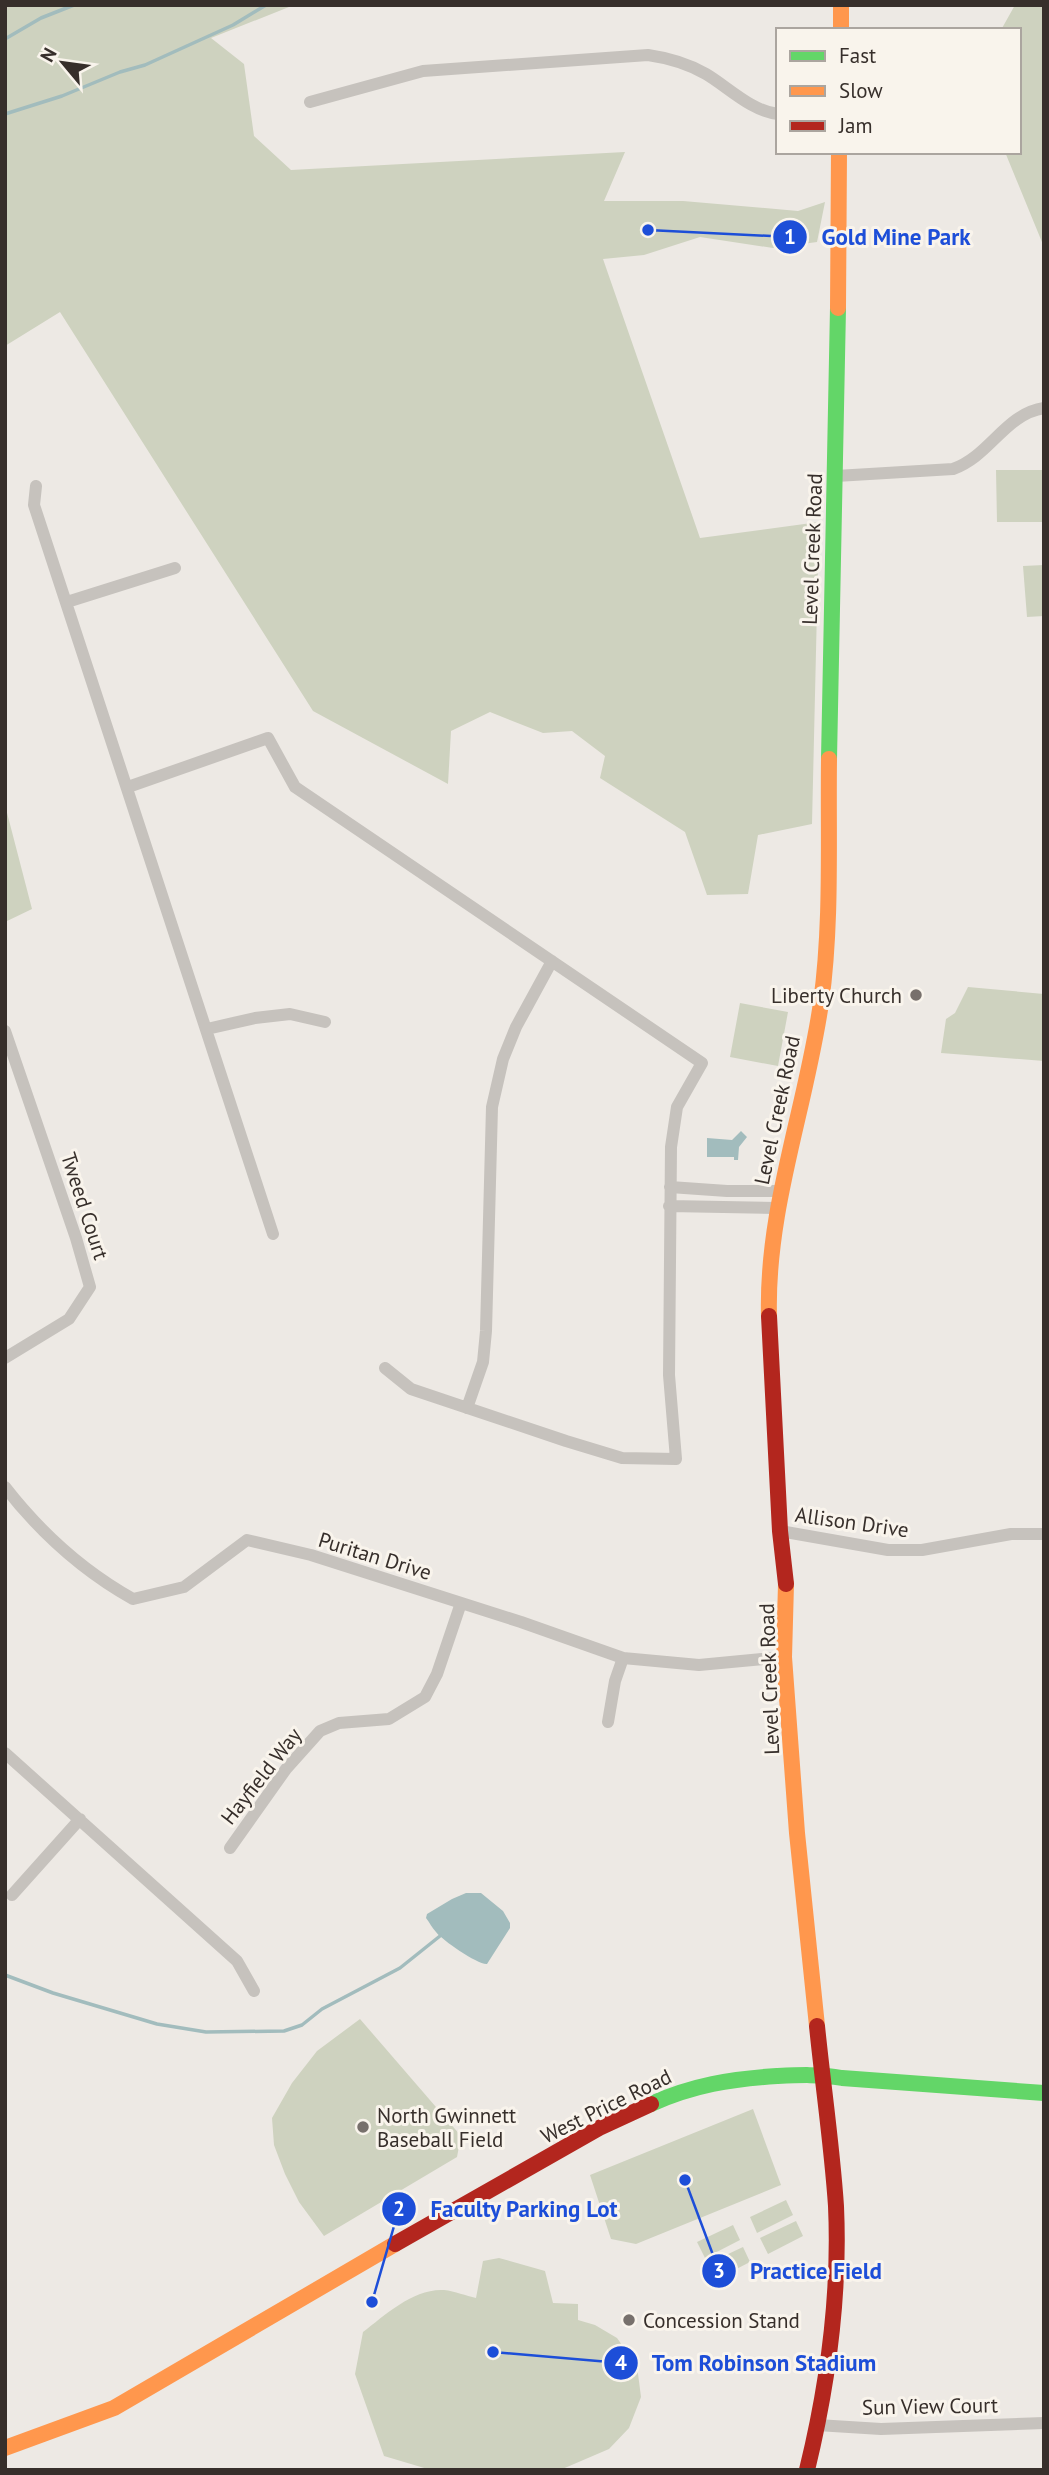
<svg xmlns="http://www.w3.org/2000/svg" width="1049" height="2475" viewBox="0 0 1049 2475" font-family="'PT Sans',sans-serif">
  <rect width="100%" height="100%" fill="#ede9e4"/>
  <path fill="#ced2bf" d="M5,5h289l-83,33 33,26 10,72 37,34 334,-18 -21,49h79l115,10 27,-9 -8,40 -44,6 -73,-11 -56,18 -41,4 97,279 119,-16 -7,302 -54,11 -10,59 -41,1 -22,-63 -85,-54 5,-22 -33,-25 -29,2 -53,-21 -39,19 -3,53 -135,-73 -253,-399 -55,34z
    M1015,5h29v242l-39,-95h14v-122h-18z
    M996,470h48v52h-47z
    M1044,565v51l-17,1 -4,-51z
    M5,805l27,104 -27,13z
    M968,987l76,7v67l-103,-8 5,-34 9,-6z
    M740,1003l48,9 -10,54 -48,-9z
    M360,2019l101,117 -4,21 -133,79 -25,-34 -14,-28 -11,-29 -2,-27 20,-35 25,-32z
    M753,2109l28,76 -145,59 -25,-5 -21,-64z
    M786,2200l7,15 -36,18 -7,-16z
    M796,2221l7,15 -35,18 -8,-16z
    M733,2225l7,15 -35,18 -8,-16z
    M743,2247l7,15 -35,18 -8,-16z
    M499,2258l46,13 8,32 25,1v16l17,5 22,13 20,28 4,31 -12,31 -20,21 -49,21h-129l-47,-14 -29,-82 8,-42c22,-17 51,-44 81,-42 11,1 22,6 32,8l7,-37z"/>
  <path fill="#a2bcbd" d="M741,1131l6,6 -8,10 -1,13h-4v-3h-27v-19l25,2z
    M466,1893h15l22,18 7,12v5l-23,36c-9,1 -45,-24 -51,-32 -4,-4 -6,-9 -10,-14l1,-4 25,-15z"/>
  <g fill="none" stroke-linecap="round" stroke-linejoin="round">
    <path stroke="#a2bcbd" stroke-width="3.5" d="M5,39l36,-21 33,-13
      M5,114l57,-18 58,-24 25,-7 88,-40 33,-20
      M5,1975l48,18 104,31 49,8 78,-1 18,-6 20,-16 78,-41 40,-32"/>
    <path stroke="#c6c2bd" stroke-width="12" d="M310,102l113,-31 225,-16c21,3 39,8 58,19 22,13 45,37 72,40
      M836,476l117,-7c37,-13 52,-55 91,-61
      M36,486l-2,19 239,729
      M67,602l108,-34
      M128,787l140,-49 27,49 407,276 -25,44 -6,40 -2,228 7,84 -54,-1 -56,-17 -155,-52 -26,-21
      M207,1029l48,-11 35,-4 35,8
      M5,1031l71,207 14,49 -21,32 -64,39
      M670,1187l57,4h53
      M669,1206l108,2
      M467,1408l16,-46 3,-31 6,-224 11,-48 13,-32 36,-66
      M5,1487c35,45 78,84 128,112l51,-12 63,-47 64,15 210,67 102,36 76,7 85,-8
      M780,1531l108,19h34l89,-16h33
      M608,1722l7,-41 8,-23
      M5,1753l232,208 17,30
      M230,1848l56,-79 34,-38 19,-8 50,-4 36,-22 12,-23 24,-71
      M12,1895l68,-76
      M817,2425l64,4 163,-6"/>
    <path stroke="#63d668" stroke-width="16" d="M829,759l9,-451
      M651,2104c42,-19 80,-25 126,-28 22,-1 43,-2 65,2l202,15"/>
    <path stroke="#ff974d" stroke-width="16" d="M841,5v25
      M838,308l1,-156
      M769,1316c-3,-107 37,-208 52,-313 11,-80 7,-163 8,-244
      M786,1584l-2,73 13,176 20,193
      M5,2448l109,-40 281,-164"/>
    <path stroke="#b3261e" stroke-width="16" d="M769,1316l11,215 6,53
      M395,2244l204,-116 52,-24
      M807,2470c21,-86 33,-175 29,-264 -4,-60 -13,-120 -19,-180"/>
  </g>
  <g fill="#77706c" stroke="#f9f4ec" stroke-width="2.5">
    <circle cx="916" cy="995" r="7"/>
    <circle cx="363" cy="2127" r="7"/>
    <circle cx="629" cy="2320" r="7"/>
  </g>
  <g text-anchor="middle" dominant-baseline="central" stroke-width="6" stroke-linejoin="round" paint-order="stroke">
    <g font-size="21" fill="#372f2b" stroke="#f9f4ec">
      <text transform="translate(812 549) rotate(-88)">Level Creek Road</text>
      <text transform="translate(777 1110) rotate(-78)">Level Creek Road</text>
      <text transform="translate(85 1206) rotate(72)">Tweed Court</text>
      <text transform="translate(852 1522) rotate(8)">Allison Drive</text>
      <text transform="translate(375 1556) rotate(17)">Puritan Drive</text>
      <text transform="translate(769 1679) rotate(-92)">Level Creek Road</text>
      <text transform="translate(261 1776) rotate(-52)">Hayfield Way</text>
      <text transform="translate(606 2106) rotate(-26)">West Price Road</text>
      <text transform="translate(930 2406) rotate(-1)">Sun View Court</text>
    </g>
    <g font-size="21" fill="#372f2b" stroke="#f9f4ec" text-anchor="start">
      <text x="902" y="995" text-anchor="end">Liberty Church</text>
      <text x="377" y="2115">North Gwinnett<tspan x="377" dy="24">Baseball Field</tspan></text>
      <text x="643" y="2320">Concession Stand</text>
    </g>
  </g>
  <path fill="none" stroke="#1d4ed8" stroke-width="2.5" d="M648 230L790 237M372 2302L399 2209M685 2180L719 2271M493 2352L621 2363"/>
  <g fill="#1d4ed8" stroke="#f9f4ec" stroke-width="2.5">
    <circle cx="648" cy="230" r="7"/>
    <circle cx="372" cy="2302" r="7"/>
    <circle cx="685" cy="2180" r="7"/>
    <circle cx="493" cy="2352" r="7"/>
    <circle cx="790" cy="237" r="18"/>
    <circle cx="399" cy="2209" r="18"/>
    <circle cx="719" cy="2271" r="18"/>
    <circle cx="621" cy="2363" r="18"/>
  </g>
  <g font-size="21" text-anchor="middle" font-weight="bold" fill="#fff">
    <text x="790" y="244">1</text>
    <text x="399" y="2216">2</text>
    <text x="719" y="2278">3</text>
    <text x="621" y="2370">4</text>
  </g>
  <g font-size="23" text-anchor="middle" font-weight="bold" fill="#1d4ed8" stroke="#f9f4ec" stroke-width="6" stroke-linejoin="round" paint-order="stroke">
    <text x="896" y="245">Gold Mine Park</text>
    <text x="524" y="2217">Faculty Parking Lot</text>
    <text x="816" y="2279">Practice Field</text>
    <text x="764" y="2371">Tom Robinson Stadium</text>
  </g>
  <rect width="1049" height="2475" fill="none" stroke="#372f2b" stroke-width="14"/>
  <rect x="776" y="28" width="245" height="126" fill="#f9f4ec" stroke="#aba59f" stroke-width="2"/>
  <rect x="790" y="51" width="35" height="10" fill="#63d668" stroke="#aba59f" stroke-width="2"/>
  <text x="839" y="63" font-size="21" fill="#372f2b">Fast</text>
  <rect x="790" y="86" width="35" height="10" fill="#ff974d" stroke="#aba59f" stroke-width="2"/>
  <text x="839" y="98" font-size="21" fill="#372f2b">Slow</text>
  <rect x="790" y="121" width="35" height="10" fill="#b3261e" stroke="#aba59f" stroke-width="2"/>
  <text x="839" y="133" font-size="21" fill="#372f2b">Jam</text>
  <g transform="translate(63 63) rotate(299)" stroke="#f9f4ec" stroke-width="5" paint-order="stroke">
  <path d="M0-5L12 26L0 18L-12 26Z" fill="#372f2b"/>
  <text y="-10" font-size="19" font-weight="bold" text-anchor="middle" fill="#372f2b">N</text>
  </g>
</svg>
